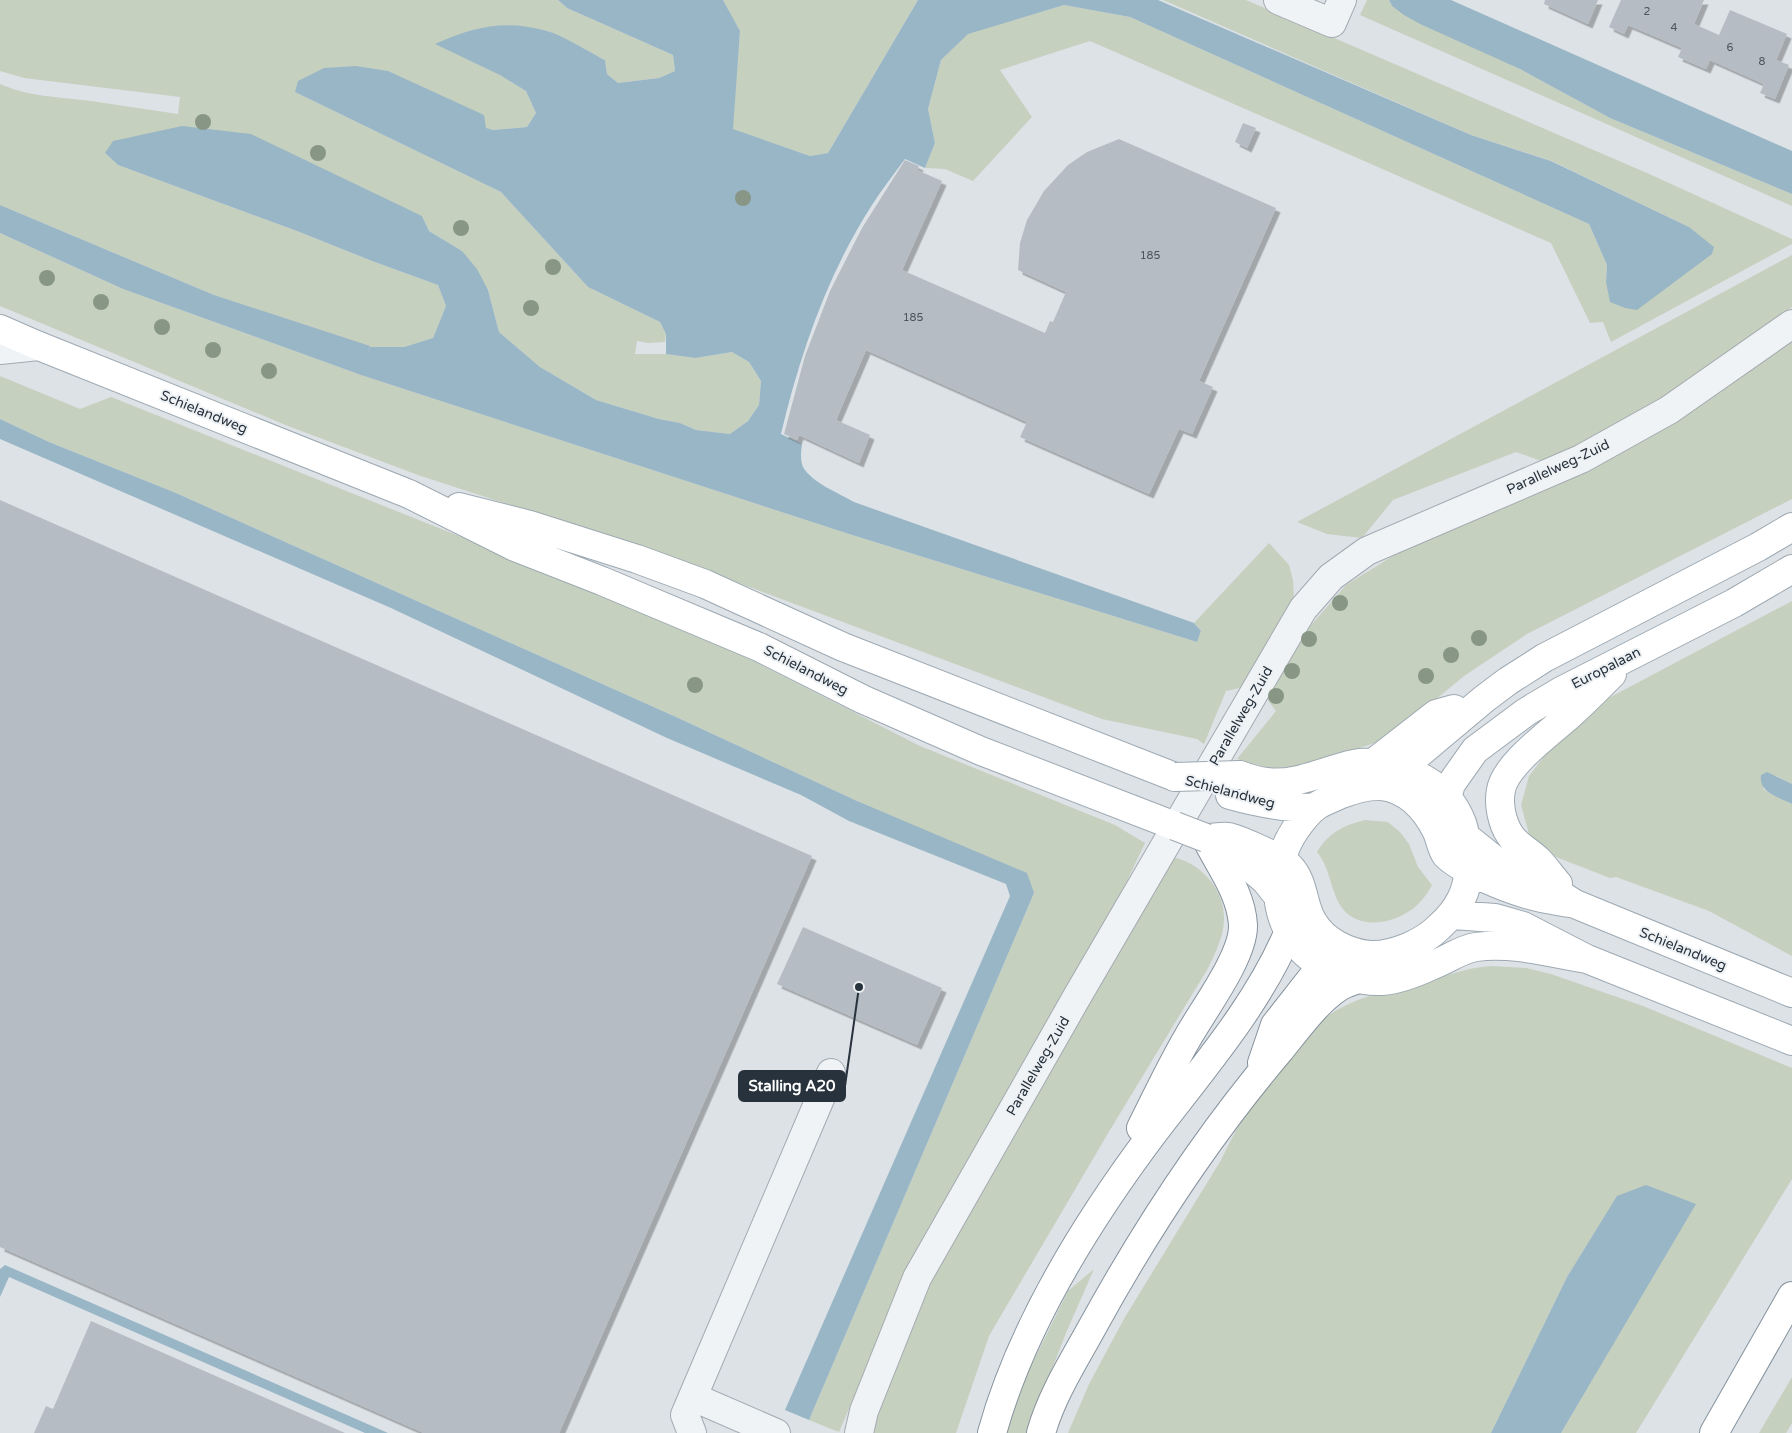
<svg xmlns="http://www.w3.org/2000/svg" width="1792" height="1433" viewBox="0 0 1792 1433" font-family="'Varela Round',sans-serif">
  <defs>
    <filter id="shadow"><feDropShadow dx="4.5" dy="4.5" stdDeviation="0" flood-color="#0004"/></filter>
  </defs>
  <rect width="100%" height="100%" fill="#dde2e7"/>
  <path fill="#c6d0bf" d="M0,0h558l9,8 106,47 2,16 -16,7 -41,5 -11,-9 -2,-14 -57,-29 -48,44 26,16 10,22 -9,14 -34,3 -198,-38 206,100 87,95 72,35 6,12 -1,8 -17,1 -11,-2 -2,13h31l29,4 37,-6 17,10 12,19 -2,24 -11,16 -18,13 -34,-4 -16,-7 -21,-4 -63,-19 -56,-33 -41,-35 -11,-42 -26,-39 -33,-20 -7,-15 -317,-63 13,12 179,66 75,30 66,24 8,21 -13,32 -29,9h-34l-156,-52 -214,-90v-121c29,13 60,13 91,17 29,4 58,9 87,13l2,-17 -156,-19 -24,-7z
    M723,0h195l-90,153 -18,3 -78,-27 8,-97z
    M1163,0h83l401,173 145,66v5l-181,98 -8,-20 -13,1 -39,-80 -461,-202 -90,29 32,47 -59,64 -28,-12 -20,-1 10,-25 -7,-34 13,-49 27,-27 96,-28 66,12 459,207 18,41 -1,17 83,-55 -137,-66 -81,-26z
    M1367,0h22l3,6 128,63 90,49 182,76v12l-432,-191z
    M0,233l123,56 238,86 488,159 348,108 4,-11 -7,-8 75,-80 20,22 4,15 1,19 -50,88 -18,4 -22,53 -7,-5 -95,-20 -441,-165 -243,-79 -130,-49 -288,-120z
    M1792,255v52l-142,99 -103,57 -31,-11 -123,48 -31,38 -35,-4 -30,-12z
    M1792,339v160l-265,135 -63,42 -70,58 -19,9 -76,24 -30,1 -32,-9 39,-48 -10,-13 45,-73 35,-40 50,-31 182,-81z
    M0,376l80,33 31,-12 363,145 240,99 206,105 195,79 30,18 -29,61 -203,356 -74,172 -30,-12 225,-527 -177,-92 -181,-84 -500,-224 -127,-51 -49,-23z
    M1792,601v183l-16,-8 -13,13 29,15v152l-83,-45 -93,-34 -6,1 -54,-21 -27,-23 -8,-29 8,-29 30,-39 44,-36z
    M1365,820l23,2 12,10 9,12 9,23 14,18c-3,5 -6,11 -11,16 -19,22 -63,33 -81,4 -10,-17 -10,-37 -23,-53 11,-19 27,-27 48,-32z
    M1171,857c28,4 54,32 53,62 0,17 -9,35 -17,51l-100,165 -118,201 -33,97h-85l2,-15 61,-146z
    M1492,966l34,2 25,6 92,32 149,62v111l-156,254h-75l134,-229 -78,-7 -50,80 -76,156h-423l21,-49 36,-67 96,-157 22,-44 74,-91c18,-17 40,-26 64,-32 13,-2 26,-4 38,-8 27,-9 44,-17 73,-19z
    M1094,1269l-28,64 -39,100h-21l20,-57 42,-85z
    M1792,1377v46l-6,10h-27z"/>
  <path fill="#99b6c6" d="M558,0h165l17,31 -7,98 77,27 18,-3 90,-153h240l313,135 80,26 138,66 25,20 -2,7 -75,56 -12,-2 -15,-6 -4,-20 1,-17 -18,-41 -459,-207 -66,-12 -96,29 -27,26 -13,49 7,34 -10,25 -20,-9c-11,15 -23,30 -33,46 -45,70 -72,149 -91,229l21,10c-1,7 -2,16 1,23 8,15 37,27 51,35l340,121 7,8 -4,11 -348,-108 -488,-159 -238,-86 -123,-56v-28l214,90 156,51 -2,7 2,-6h34l29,-9 13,-32 -8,-21 -66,-24 -75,-30 -179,-66 -13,-12 8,-12 69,-15 69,8 171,82 7,15 33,20 15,18 11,21 11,42 41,35 56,33 63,19 21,4 16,7 34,4 18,-13 11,-16 2,-24 -12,-19 -17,-10 -37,6 -29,-4v-20l-6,-12 -72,-35 -87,-95 -206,-100 3,-11 26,-13 32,-2 32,5 96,44 2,13 7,2 34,-3 9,-14 -10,-22 -26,-16 -65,-31c38,-17 70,-25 112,-13 17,5 42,21 58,29l2,14 11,9 41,-5 16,-7 -2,-16 -106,-47z
    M1389,0h62l341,151v43l-182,-76 -90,-49 -100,-45 -16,-9 -12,-9z
    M0,419l49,23 127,51 500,224 181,84 170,72 7,20 -225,527 -24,-10 225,-514 -4,-12 -157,-63 -48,-26 -134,-57 -276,-130 -391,-169z
    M1767,772l25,12v20c-14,-7 -34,-12 -31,-29z
    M1646,1185l50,19 -135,229h-70l76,-156 50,-81z
    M5,1265l383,168h-23l-356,-156 -9,20v-28z"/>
  <path fill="#b5bcc3" filter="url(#shadow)" d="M1545,0h53l-10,24 -44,-20z
    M1621,0h83l-10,24 25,11 11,-25 57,24 -11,26 13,5 -14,34 -15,-6 4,-9 -54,-24 -4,9 -28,-12 4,-9 -54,-23 -4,9 -15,-7z
    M1243,123l13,5 -9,20 -12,-6z
    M1119,139l157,69 -77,173 14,6 -21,47 -13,-5 -30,65 -129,-57 7,-15 -161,-72 -30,70 34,15 -11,28 -60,-28 -2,5 -13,-6 21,-78 25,-65 32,-63 43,-68 14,6 -2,4 25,11 -40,89 143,63 5,-12 3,1 13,-30 -48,-22 2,-27 7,-23 17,-29 24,-26 19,-13z
    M0,500l812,356 -253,577h-135l-424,-186z
    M803,927l139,61 -25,57 -140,-61z
    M91,1321l254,112h-311l12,-27 7,3z"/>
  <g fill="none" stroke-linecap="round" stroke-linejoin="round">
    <defs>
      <path id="minor" d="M1278,0l54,23 10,-23
        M0,350l39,-4
        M693,1397l83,36
        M692,1433l-7,-18 146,-342
        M859,1433l5,-22 53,-133 161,-283 225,-386 28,-32 36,-26 214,-92 88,-49 123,-86"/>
      <path id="major" d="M0,329l39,17 370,148 106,53 87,34 157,66 103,52 119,52 194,75
        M459,507l71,18 107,34 68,25 138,63 332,130
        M1373,763l63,-49 18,-5
        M1390,778l94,-79 24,-18 36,-23 214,-111 34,-20
        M1230,795c29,8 54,13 84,13
        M1447,798l4,-14 24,-34 51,-38 35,-21 173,-88 58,-34
        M1466,837l30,24 35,15 44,28 217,89
        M1206,838c7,0 16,-2 23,-1 12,3 53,21 61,30 15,16 12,38 23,55 11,19 35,31 57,33 23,1 53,-12 69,-28 18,-16 31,-37 29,-63 -1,-13 -1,-28 -6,-41 -13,-34 -43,-52 -78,-58 -9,-2 -20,-3 -30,-1 -29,6 -57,22 -88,18 -9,-1 -18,-4 -26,-7
        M1206,838l15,16 32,16 12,10 12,15
        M1558,884c-7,-8 -13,-17 -20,-24 -9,-9 -21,-14 -28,-25 -8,-12 -12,-31 -9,-45 4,-26 53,-60 72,-78 13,-12 26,-25 39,-38
        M1575,904c-16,-3 -34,-5 -49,-10 -21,-6 -65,-24 -80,-39 -5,-6 -6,-18 -10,-25 -11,-22 -30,-42 -55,-44 -14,-1 -29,4 -42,9 -8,4 -17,7 -24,12 -8,6 -15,16 -20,23 -27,41 -23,98 17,129 18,14 47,23 70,22 17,-1 36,-9 51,-16 14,-5 28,-16 43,-18 37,-5 75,6 111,12
        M1453,915l42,3 28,8 64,33 205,82"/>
      <path id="highway" d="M1262,1063l13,-38 40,-51 9,-7
        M1141,1128c15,-30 30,-62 47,-91 15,-27 56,-81 55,-112 -2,-33 -23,-58 -37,-87
        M992,1433c30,-108 95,-212 162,-301 48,-63 104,-127 135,-201
        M1041,1433c11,-39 34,-74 53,-109 54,-98 113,-188 186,-274 18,-22 36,-48 59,-63 6,-4 15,-6 21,-9
        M1714,1433l78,-137"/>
    </defs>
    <use href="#minor" stroke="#a3aab1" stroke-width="30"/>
    <use href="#major" stroke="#9da9b2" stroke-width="30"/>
    <use href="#highway" stroke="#85929d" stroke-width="30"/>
    <use href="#minor" stroke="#f0f3f5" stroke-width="28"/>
    <use href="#major" stroke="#fff" stroke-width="28"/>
    <use href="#highway" stroke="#fff" stroke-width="28"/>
    <defs>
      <path id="major-bridge" d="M1175,777l65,-2
        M1175,826l31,12"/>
    </defs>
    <use href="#major-bridge" stroke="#9da9b2" stroke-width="30" stroke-linecap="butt"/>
    <use href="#major-bridge" stroke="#fff" stroke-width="28"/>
  </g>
  <g fill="#879685">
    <circle cx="203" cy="122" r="8"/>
    <circle cx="318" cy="153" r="8"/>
    <circle cx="743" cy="198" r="8"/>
    <circle cx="461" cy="228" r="8"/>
    <circle cx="553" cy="267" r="8"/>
    <circle cx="47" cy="278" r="8"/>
    <circle cx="101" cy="302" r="8"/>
    <circle cx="531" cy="308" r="8"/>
    <circle cx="162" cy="327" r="8"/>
    <circle cx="213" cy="350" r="8"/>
    <circle cx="269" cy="371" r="8"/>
    <circle cx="1340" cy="603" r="8"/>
    <circle cx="1479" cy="638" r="8"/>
    <circle cx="1309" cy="639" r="8"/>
    <circle cx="1451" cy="655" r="8"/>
    <circle cx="1292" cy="671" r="8"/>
    <circle cx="1426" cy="676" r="8"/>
    <circle cx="695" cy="685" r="8"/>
    <circle cx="1276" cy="696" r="8"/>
  </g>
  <g text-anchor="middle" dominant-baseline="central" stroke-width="4" stroke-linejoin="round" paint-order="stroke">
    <g font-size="11" fill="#4a545e">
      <text x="1647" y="11">2</text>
      <text x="1674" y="27">4</text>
      <text x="1730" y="47">6</text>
      <text x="1762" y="61">8</text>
      <text x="1150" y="255">185</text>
      <text x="913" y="317">185</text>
    </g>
    <g font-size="14" fill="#27323d" stroke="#edf1f4">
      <text transform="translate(204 412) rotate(22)">Schielandweg</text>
      <text transform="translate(1558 467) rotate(-25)">Parallelweg-Zuid</text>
      <text transform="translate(1606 668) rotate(-27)">Europalaan</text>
      <text transform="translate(806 670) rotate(27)">Schielandweg</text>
      <text transform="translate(1241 716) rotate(-60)">Parallelweg-Zuid</text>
      <text transform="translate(1230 792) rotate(15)">Schielandweg</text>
      <text transform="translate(1683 949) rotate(22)">Schielandweg</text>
      <text transform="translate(1038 1066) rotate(-60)">Parallelweg-Zuid</text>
    </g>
  </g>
  <path fill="none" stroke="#27323d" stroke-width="2" d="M859 987L845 1086"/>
  <circle fill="#27323d" stroke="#edf1f4" stroke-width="2" cx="859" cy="987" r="5"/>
  <rect fill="#27323d" stroke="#27323d" stroke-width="2" x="739" y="1071" width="106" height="30" rx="5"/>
  <g font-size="15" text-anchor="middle" font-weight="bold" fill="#fff">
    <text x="792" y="1091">Stalling A20</text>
  </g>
</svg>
